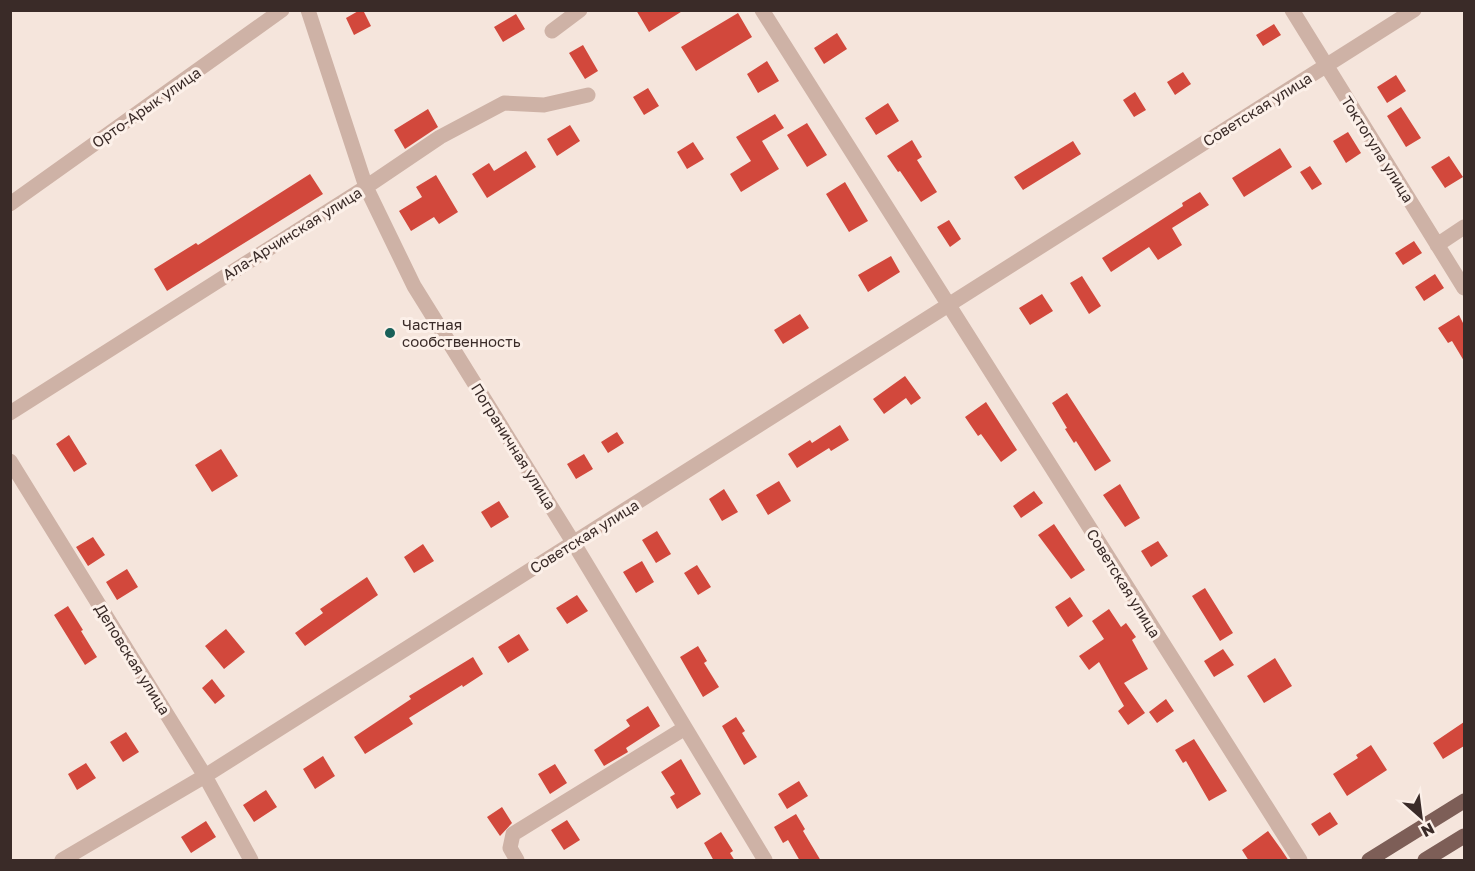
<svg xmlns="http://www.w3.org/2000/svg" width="1475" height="871" viewBox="0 0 1475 871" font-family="'Golos Text',sans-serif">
  <rect width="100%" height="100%" fill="#f5e5dc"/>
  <path fill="#d2483c" d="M360,10h3l8,16 -17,9 -8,-17z
    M636,10h48l-35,22z
    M738,13l14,24 -56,34 -15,-24z
    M516,14l9,15 -22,13 -9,-15z
    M1274,24l7,11 -18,11 -7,-11z
    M837,33l10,16 -23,15 -10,-16z
    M583,45l15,26 -13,8 -16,-26z
    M767,61l12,20 -21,12 -11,-19z
    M1183,72l8,12 -16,11 -8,-13z
    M1396,75l10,16 -19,12 -10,-16z
    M648,88l11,18 -15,9 -11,-18z
    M1135,92l11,18 -12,7 -11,-17z
    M888,103l11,18 -23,14 -11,-17z
    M1401,107l20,31 -15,9 -19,-31z
    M428,109l10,18 -33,22 -11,-19z
    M775,114l9,14 -22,13 17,28 -38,23 -11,-18 21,-13 -15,-24z
    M807,123l20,32 -20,12 -20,-32z
    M570,125l10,16 -23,15 -10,-17z
    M1348,132l13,21 -15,10 -13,-22z
    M912,140l10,17 -5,3 20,32 -16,10 -21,-31 -2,1 -11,-16z
    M1073,141l8,13 -58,36 -9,-13z
    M693,142l11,17 -17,10 -10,-17z
    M1280,148l12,19 -48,30 -12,-19z
    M526,151l10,16 -49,31 -15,-24 17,-11 5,8z
    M1449,156l14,21 -18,11 -14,-21z
    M1310,166l12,18 -10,6 -12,-18z
    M310,174l13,20 -156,97 -13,-22 42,-26 2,2z
    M436,175l22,37 -19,12 -5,-7 -23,14 -12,-20 23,-14 -6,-10z
    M845,182l23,39 -19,11 -23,-38z
    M1200,192l9,13 -37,23 10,17 -24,15 -9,-13 -38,25 -9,-14 81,-52 -1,-3z
    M949,220l12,19 -11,8 -13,-20z
    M1414,241l8,12 -19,12 -8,-12z
    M891,256l9,16 -32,20 -10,-17z
    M1435,274l9,14 -20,13 -9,-14z
    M1082,276l19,30 -12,8 -19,-31z
    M1042,294l11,17 -23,14 -11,-17z
    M800,314l9,14 -26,16 -9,-14z
    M1459,315l5,10v36l-12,-20 -4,2 -10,-15z
    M905,376l16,22 -10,7 -5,-7 -22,16 -11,-15z
    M1067,393l44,68 -16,10 -19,-30 -2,2 -9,-14 2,-1 -15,-25z
    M986,402l31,48 -16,12 -20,-28 -3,2 -13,-19z
    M840,425l9,15 -18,11 -2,-3 -32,20 -9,-14 22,-14 2,3z
    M617,432l7,11 -16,10 -7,-11z
    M69,435l18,29 -13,8 -18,-28z
    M221,449l17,27 -26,16 -17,-27z
    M584,454l9,15 -17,10 -9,-15z
    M779,481l12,20 -23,14 -12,-20z
    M1120,484l20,34 -15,9 -22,-32z
    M724,489l14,23 -16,9 -13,-22z
    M1034,491l9,12 -22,15 -8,-12z
    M499,501l10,16 -18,11 -10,-16z
    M1054,524l31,46 -14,9 -33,-44z
    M657,531l14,23 -15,9 -14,-23z
    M93,537l12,18 -17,11 -12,-19z
    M1158,541l10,15 -17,11 -10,-16z
    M423,544l11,17 -20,12 -10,-16z
    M642,561l12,21 -18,11 -13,-21z
    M697,565l14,22 -13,8 -14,-22z
    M127,569l11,18 -21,13 -11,-18z
    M367,577l11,18 -73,51 -10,-13 28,-20 -3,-4z
    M1205,588l28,45 -13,8 -28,-45z
    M577,595l11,16 -21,13 -11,-16z
    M1070,597l13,19 -15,11 -13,-20z
    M68,606l15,24 -2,1 16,26 -12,8 -31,-50z
    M1109,609l12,18 5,-4 10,14 -4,3 16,29 -24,14 21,30 -17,12 -10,-14 6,-5 -25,-44 -10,8 -10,-14 25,-17 -12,-18z
    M226,629l19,23 -21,17 -19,-23z
    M519,634l10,16 -21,13 -10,-16z
    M698,646l9,15 -3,2 15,24 -16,10 -23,-40z
    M1223,649l11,16 -20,12 -10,-16z
    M473,657l10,17 -20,13 -1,-2 -53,33 4,6 -48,30 -11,-17 57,-38 -2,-3z
    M1275,658l17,28 -28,17 -17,-27z
    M212,679l13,17 -10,8 -13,-16z
    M1166,699l8,12 -17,12 -8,-11z
    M648,706l12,20 -34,22 2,4 -24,14 -10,-16 36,-24 -4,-6z
    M736,717l9,14 -3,2 15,24 -13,8 -22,-39z
    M1464,722v24l-21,13 -10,-16z
    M126,732l13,20 -16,10 -13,-20z
    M1194,739l33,52 -18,10 -23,-40 -3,2 -8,-13z
    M1371,745l16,25 -40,26 -14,-22 25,-16 -2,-3z
    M323,756l12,20 -20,13 -12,-20z
    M681,759l20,35 -24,15 -7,-12 5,-3 -14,-22z
    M86,763l10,15 -19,12 -9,-16z
    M555,764l12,19 -17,11 -12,-20z
    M799,781l9,15 -21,13 -9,-15z
    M266,790l11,17 -23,15 -11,-17z
    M502,807l10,16 -12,13 -13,-19z
    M1330,812l8,12 -19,12 -8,-12z
    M796,814l9,15 -2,2 18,30h-21l-12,-21 -5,3 -9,-16z
    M567,820l13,20 -16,10 -13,-20z
    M206,821l10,16 -25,16 -10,-16z
    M1268,831l13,18 8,12h-40l-7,-11z
    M721,832l12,19 -3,2 5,8h-21l-10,-18z"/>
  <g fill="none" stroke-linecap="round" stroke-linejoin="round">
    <path stroke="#ceb2a6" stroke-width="15" d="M308,10l58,177 48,99 159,256 192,318
      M762,10l538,850
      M1292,10l172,278
      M552,31l28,-21
      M10,204l272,-194
      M1437,245l27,-18
      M10,413l356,-226 74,-50 64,-34 40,2 44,-10
      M10,461l195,315 46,84
      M62,860l143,-84 1209,-766
      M517,860l-7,-12 3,-14 172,-106"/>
    <path stroke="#7d5e57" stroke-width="15" d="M1369,860l95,-59
      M1425,860l39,-24"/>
  </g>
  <circle fill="#186059" stroke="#fcf0e9" stroke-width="2" cx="390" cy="333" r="6"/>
  <g text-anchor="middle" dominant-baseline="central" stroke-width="6" stroke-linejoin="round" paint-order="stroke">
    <g font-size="15" fill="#3a2b28" stroke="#fcf0e9">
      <text transform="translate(146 107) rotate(-35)">Орто-Арык улица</text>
      <text transform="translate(1257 109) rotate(-32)">Советская улица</text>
      <text transform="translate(1378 149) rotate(58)">Токтогула улица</text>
      <text transform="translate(292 233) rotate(-32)">Ала-Арчинская улица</text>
      <text transform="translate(514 446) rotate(58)">Пограничная улица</text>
      <text transform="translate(584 536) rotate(-32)">Советская улица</text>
      <text transform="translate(1124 583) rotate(58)">Советская улица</text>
      <text transform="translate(133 659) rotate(58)">Деповская улица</text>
    </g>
    <g font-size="15" fill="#3a2b28" stroke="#fcf0e9" text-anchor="start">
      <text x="402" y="324">Частная<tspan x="402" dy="17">сообственность</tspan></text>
    </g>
  </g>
  <rect width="1475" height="871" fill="none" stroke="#3a2b28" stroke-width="24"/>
  <g transform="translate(1421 817) rotate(152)" stroke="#fcf0e9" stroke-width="4.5" paint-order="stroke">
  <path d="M0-4.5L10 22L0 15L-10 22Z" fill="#3a2b28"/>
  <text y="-9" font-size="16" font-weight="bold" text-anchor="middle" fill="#3a2b28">N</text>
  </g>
</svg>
